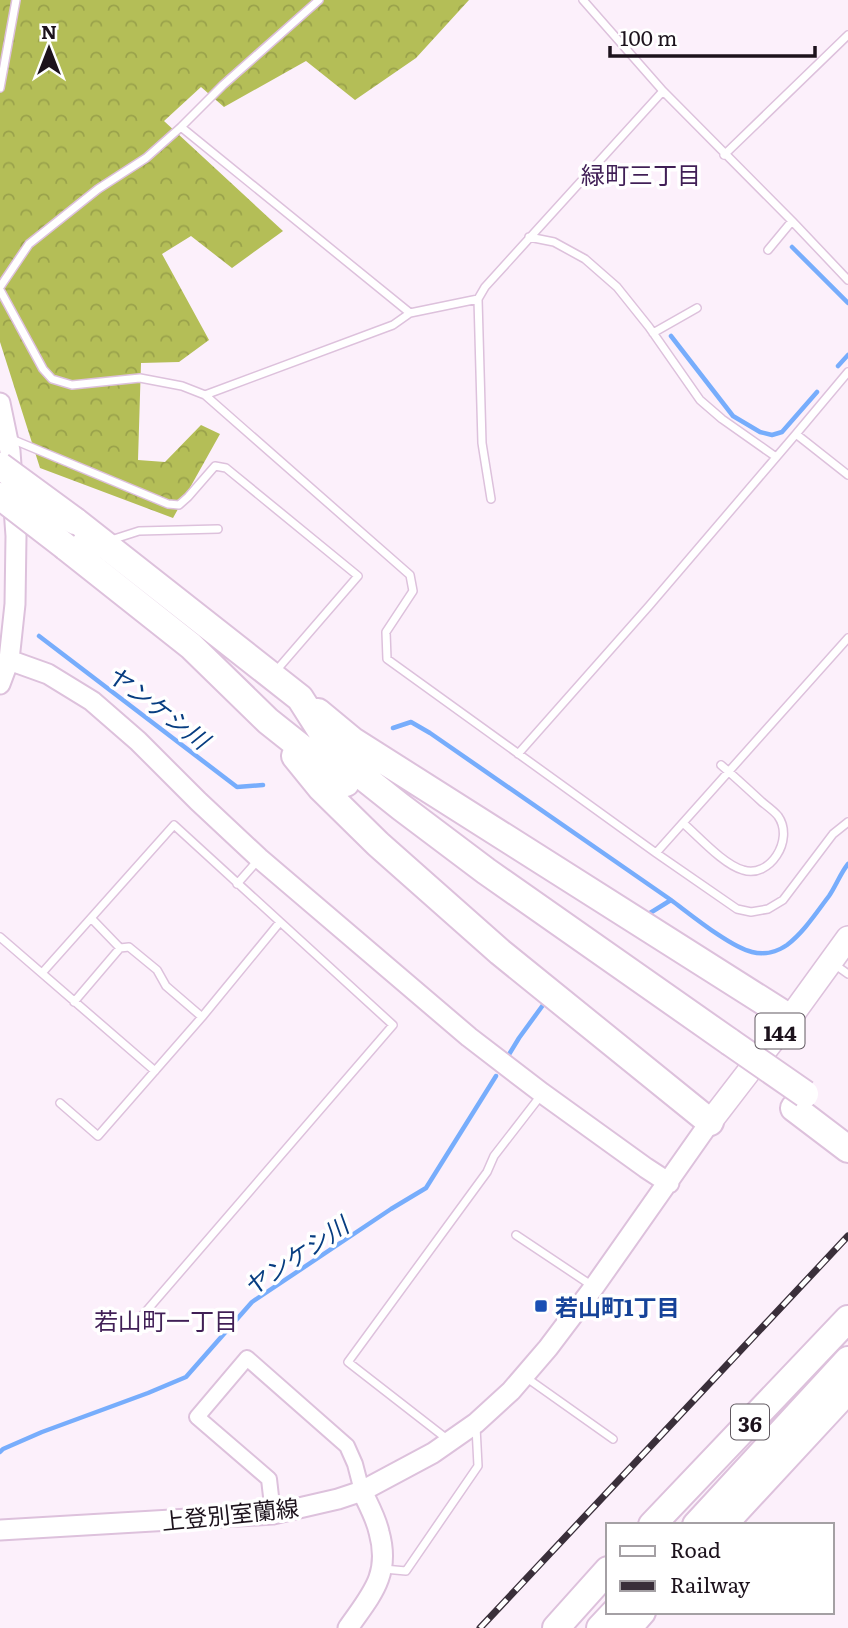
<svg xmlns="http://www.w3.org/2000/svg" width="848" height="1628" viewBox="0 0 848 1628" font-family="Literata,'Noto Sans JP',serif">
  <defs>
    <pattern id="forest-crowns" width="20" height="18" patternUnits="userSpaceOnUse" patternTransform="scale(1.75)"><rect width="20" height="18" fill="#b4be57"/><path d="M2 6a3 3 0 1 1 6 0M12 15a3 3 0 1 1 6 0" fill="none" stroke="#9aa24b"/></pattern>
  </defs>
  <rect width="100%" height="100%" fill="#fcf0fb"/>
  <path fill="url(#forest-crowns)" d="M0,0h469l-53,58 -61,42 -49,-39 -82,46 -23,-20 -37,34 119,110 -51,37 -41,-32 -29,18 47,86 -30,22 -38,1 -3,97 27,2 36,-37 19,9 -47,84 -133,-50 -40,-126z"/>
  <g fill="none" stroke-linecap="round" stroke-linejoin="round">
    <path stroke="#77adfc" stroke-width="4.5" d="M792,247l56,56
      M671,336l62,80 27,16 12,3 10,-3 35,-40
      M838,366l10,-11
      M39,636l198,151 26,-2
      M393,728l18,-6 19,11 241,167
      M650,913l21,-13c19,14 59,47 81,52 12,3 25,0 35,-7 17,-13 29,-32 42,-49 7,-10 11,-22 19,-32
      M508,1056l11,-18 24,-33
      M0,1452l3,-3 39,-17 106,-39 38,-16 66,-75 139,-93 35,-21 70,-112"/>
    <defs>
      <path id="lane" d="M583,0l80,91 129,130 56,59
        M0,88l16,-88
        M181,127l229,186
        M724,155l124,-120
        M529,237l25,5 31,17 32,28 32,40 51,73 22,19 54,38
        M768,250l24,-29
        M0,287l29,-43 69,-55 48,-31 35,-31 42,-42 96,-85
        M0,290l43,79 9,10 20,6 68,-7 42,8 23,9 188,-70 17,-12 68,-14
        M653,333l44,-25
        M205,395l205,180 3,16 -27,41 1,27 269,194 81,56 14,3 17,-3 15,-9 50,-66 15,-12
        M796,434l52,-62
        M9,438l159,66 11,1 9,-8 27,-31 11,2 132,108 -83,96
        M491,499l-9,-56 -4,-144 7,-12 178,-196
        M111,540l28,-9 79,-2
        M518,754l131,-148 147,-172 52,41
        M683,823c16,14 41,42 60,47 26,9 52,-30 35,-54 -4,-5 -11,-10 -16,-14 -14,-13 -27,-25 -41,-37
        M656,853l192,-215
        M237,884l22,-25
        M91,918l29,30 9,-1 28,23 9,16 36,31
        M0,937l155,134
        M834,964l14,10
        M42,973l132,-148 219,200 -257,298
        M74,1002l46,-54
        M60,1103l38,33 104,-119 78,-95
        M516,1235l78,52
        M524,1376l89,63
        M447,1439l-99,-77 139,-190 7,-16 48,-62
        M384,1569l22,2 72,-105 -2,-39"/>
      <path id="street" d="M273,1514l-4,-35 -72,-62 50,-59 100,88 8,18 7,27"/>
      <path id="secondary" d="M0,403l10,48 6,85 -1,68 -6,56 -9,24
        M9,660l39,14 44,27 46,40 60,60 61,57 210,179 73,56 104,75 23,15
        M0,1530l273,-16 65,-15 24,-8 71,-38 43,-30 35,-32 37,-43 46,-61 116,-165
        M348,1628c23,-33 43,-53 31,-96 -3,-14 -11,-28 -17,-41"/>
      <path id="primary" d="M710,1122l80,-104 58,-80"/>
      <path id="highway" d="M75,521l225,177 37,58 64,51 85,64 244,171
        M66,547l125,99 77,75 78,62
        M318,712l35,29 437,277
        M295,756l26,32 57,56 122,108 210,170
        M794,1108l54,41
        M652,1525l196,-206
        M696,1525l152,-165
        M723,1525l125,-135
        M556,1628l52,-58
        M600,1628l15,-16
        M628,1628l14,-16"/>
    </defs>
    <use href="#lane" stroke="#ddc1dc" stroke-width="10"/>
    <use href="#street" stroke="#ddc1dc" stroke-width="18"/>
    <use href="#secondary" stroke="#ddc1dc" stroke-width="23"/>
    <use href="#primary" stroke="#ddc1dc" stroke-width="26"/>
    <use href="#highway" stroke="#ddc1dc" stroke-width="30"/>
    <use href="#lane" stroke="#fff" stroke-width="7"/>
    <use href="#street" stroke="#fff" stroke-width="14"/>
    <use href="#secondary" stroke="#fff" stroke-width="19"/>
    <use href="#primary" stroke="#fff" stroke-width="23"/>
    <use href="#highway" stroke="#fff" stroke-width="26"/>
    <defs>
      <path id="rail" d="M480,1628l368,-392"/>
    </defs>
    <use href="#rail" stroke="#3a2f3a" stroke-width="7"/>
    <use href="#rail" stroke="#fff" stroke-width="4.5" stroke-dasharray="13" stroke-linecap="butt"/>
    <defs>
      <path id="highway-bridge" d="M0,466l75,55
        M0,496l66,51
        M730,1042l75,52"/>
    </defs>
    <use href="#highway-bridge" stroke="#ddc1dc" stroke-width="30" stroke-linecap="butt"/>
    <use href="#highway-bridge" stroke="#fff" stroke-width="26"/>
  </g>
  <rect fill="#1a4fb4" stroke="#fff" stroke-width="2.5" x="534" y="1299" width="14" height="14" rx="3.5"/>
  <g text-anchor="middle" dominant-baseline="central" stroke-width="7" stroke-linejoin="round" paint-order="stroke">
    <g fill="#fff" stroke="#605960" stroke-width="2">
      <rect x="755.5" y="1013.5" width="49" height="35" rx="5"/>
      <rect x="731" y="1404.5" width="38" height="35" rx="5"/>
    </g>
    <g font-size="21" font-weight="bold" fill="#1c121c">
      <text x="780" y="1031">144</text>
      <text x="750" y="1422">36</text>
    </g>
    <g font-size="23" font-weight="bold" fill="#164399" stroke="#fff" text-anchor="start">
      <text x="555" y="1306">若山町1丁目</text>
    </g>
    <g font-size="23" fill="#1c121c" stroke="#fff">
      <text transform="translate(230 1513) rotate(-6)">上登別室蘭線</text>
    </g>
    <g font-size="24" fill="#401f56" stroke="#fff">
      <text x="641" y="173">緑町三丁目</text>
      <text x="166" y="1319">若山町一丁目</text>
    </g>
    <g font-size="24" font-style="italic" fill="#073d81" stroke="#fff">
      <text transform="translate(159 706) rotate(37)">ヤンケシ川</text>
      <text transform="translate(295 1255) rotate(-34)">ヤンケシ川</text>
    </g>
  </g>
  <rect x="606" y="1523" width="228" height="91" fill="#ffffff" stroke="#a4a0a4" stroke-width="2"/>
  <rect x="620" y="1546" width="35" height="10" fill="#ffffff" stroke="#a4a0a4" stroke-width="2"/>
  <text x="670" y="1558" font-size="21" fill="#1c121c">Road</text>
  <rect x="620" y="1581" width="35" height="10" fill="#3a2f3a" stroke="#a4a0a4" stroke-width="2"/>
  <text x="670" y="1593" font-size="21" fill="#1c121c">Railway</text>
  <g transform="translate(49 49)" stroke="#ffffff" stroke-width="5" paint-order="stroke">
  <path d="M0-5L12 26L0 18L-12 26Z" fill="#1c121c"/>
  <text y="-10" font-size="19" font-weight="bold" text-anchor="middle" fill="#1c121c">N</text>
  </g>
  <path d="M610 46v10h205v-10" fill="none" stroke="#1c121c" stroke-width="3.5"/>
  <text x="620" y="46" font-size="21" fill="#1c121c" stroke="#ffffff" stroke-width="5" paint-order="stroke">100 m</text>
</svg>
